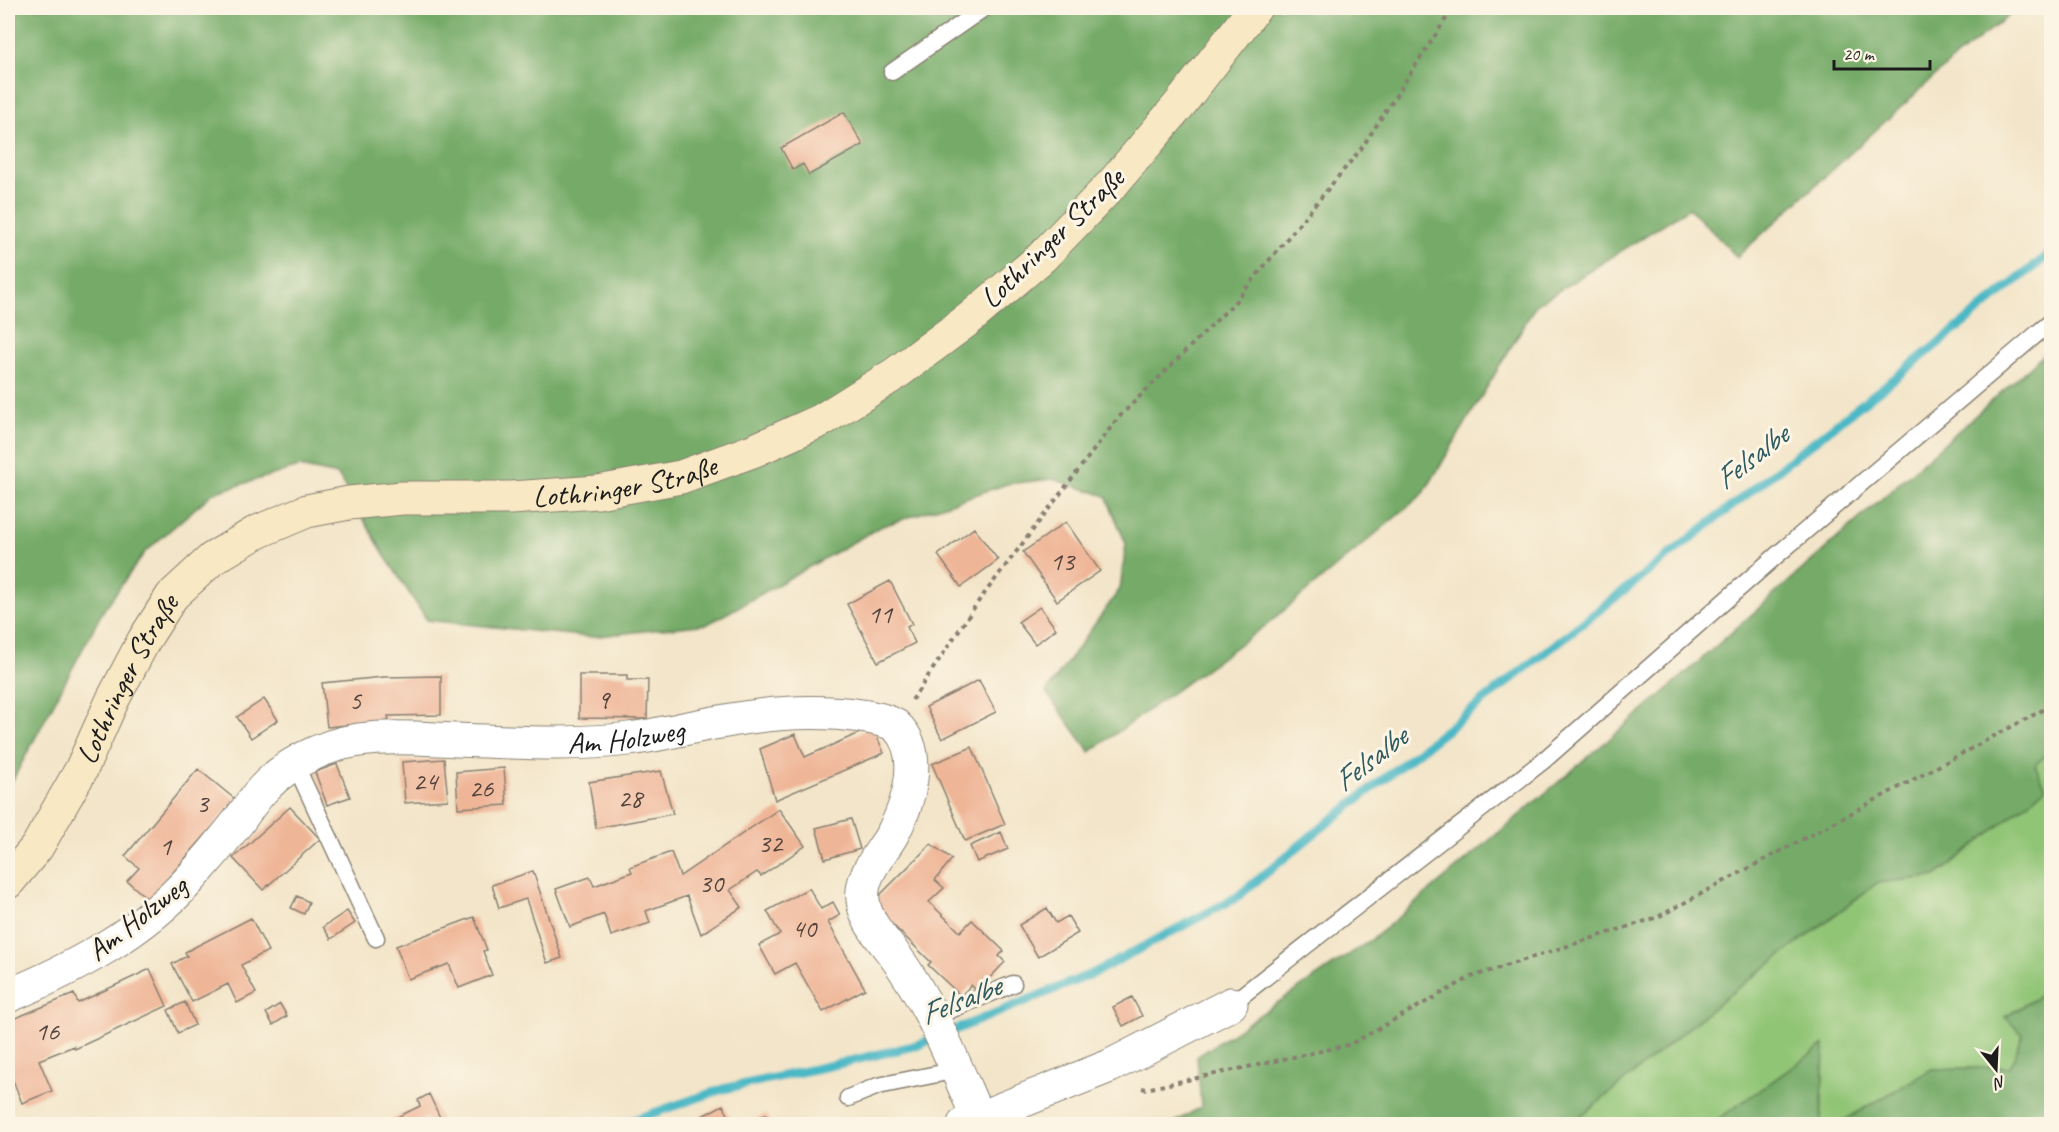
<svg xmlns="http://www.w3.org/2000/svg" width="2059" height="1132" viewBox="0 0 2059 1132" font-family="Caveat,sans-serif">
  <rect width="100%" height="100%" fill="#fcf5e5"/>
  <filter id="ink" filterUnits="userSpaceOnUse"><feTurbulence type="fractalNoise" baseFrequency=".0167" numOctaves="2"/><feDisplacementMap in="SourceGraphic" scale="12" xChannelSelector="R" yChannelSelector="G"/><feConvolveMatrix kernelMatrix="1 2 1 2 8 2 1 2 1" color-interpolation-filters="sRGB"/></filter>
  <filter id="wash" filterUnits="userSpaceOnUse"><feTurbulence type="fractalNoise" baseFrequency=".008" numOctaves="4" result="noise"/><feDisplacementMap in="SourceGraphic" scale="24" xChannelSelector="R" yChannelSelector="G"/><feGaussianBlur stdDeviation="1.35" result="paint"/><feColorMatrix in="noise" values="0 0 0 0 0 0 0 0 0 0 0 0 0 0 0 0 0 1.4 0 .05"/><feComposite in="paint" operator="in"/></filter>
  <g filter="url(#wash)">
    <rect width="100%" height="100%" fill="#f3e5c9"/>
    <path fill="#91c576" stroke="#567049" stroke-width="1.5" d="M2051,750v239l-46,28 18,18 -13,32 -78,2 -94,55h-17l3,-78 -113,78h-139l149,-123 156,-118 59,-7 110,-88 -12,-23z"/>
    <path fill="#74aa67" stroke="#486342" stroke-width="1.5" d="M8,8h2011l-62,48 -220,201 -48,-49 -153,97 -112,188 -156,131 -178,128 -44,-60 74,-103 6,-45 -20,-48 -53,-17 -46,5 -127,43 -172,97 -118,13 -163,-17 -42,-64 -47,-81 -39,-8 -86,26 -68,59 -42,59 -95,178z
      M2051,348l1,402 -17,15 11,23 -110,88 -59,7 -156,118 -149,123h-400l29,-17 -4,-50 178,-120 285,-241z
      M2051,989v135h-213l94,-55 78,-2 13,-32 -18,-18z
      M1824,1045l-3,79h-110z"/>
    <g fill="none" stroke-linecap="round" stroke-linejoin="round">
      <path stroke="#4bb8c5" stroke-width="9" d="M622,1124l101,-35 119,-26 76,-18 176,-72 143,-76 74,-61 584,-458 157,-126"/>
    </g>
    <g id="blocks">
      <path fill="#efb597" d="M844,112l19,33 -54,30 -6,-11 -10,6 -12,-22z
        M1066,522l34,49 -43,30 -34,-49z
        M974,528l24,32 -37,27 -23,-32z
        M890,581l22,43 -5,3 8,16 -37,19 -31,-58z
        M1040,607l16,22 -21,15 -17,-22z
        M579,675h48v5h21l-1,39 -68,-1z
        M441,676v39l-53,1 1,5 -62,6 -5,-44 62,-6z
        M979,680l17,32 -54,27 -16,-32z
        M264,699l14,21 -27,18 -14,-21z
        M873,727l11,26 -109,47 -15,-51 35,-15 10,23z
        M972,747l33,77 -40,17 -33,-77z
        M444,759l4,41 -43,3 -3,-41z
        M337,764l13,33 -23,8 -12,-33z
        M504,768l3,37 -49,3 -2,-36z
        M198,769l38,31 -87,100 -22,-19 12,-13 -14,-12z
        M661,771l12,43 -77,14 -7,-46z
        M290,807l30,32 -57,51 -30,-32z
        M779,809l26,37 -44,30 -4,-4 -27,18 12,17 -41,27 -14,-38 -41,15 4,12 -39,13 -7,-22 -34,13 -14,-38 34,-12 4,9 38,-14 -2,-5 41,-15 9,24z
        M851,819l9,30 -35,10 -9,-31z
        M1001,832l7,17 -31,13 -7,-16z
        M931,844l21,15 -17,21 9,8 -15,14 31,30 12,-12 32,31 -5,5 6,6 -28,29 -6,-6 -10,11 -33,-31 3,-3 -60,-58z
        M533,871l29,87 -15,5 -21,-64 -27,9 -7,-23z
        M809,888l12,21 12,-7 7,13 -12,7 37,67 -42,23 -28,-49 -20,11 -16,-29 21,-11 -13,-23z
        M297,896l12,6 -5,12 -13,-6z
        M1047,908l9,15 12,-7 10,17 -40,24 -19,-32z
        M347,911l8,12 -24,16 -8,-12z
        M474,917l13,33 -4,1 9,24 -33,13 -10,-24 -41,15 -12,-33z
        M251,918l17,33 -27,14 15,28 -19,10 -9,-19 -36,18 -20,-38 15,-8 -2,-4z
        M150,969l17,37 -92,43 -1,-3 -35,14 13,31 -30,12 -14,-35v-47l66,-27 4,9z
        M1132,997l10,19 -19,10 -10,-19z
        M185,1002l10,23 -17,8 -10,-23z
        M280,1004l7,12 -14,9 -7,-12z
        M429,1094l14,30h-14l-3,-6 -14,6h-24l-1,-2 33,-16 -2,-6z
        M723,1105l10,19h-26l-5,-8z
        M766,1114l6,10h-26z"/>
    </g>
  </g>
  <g filter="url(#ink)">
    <use href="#blocks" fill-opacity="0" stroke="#888072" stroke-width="1.5"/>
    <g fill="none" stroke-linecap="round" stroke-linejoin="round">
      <defs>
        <path id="lane" d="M892,72l92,-64
          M295,764l81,174
          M1231,1004l312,-243 234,-206 275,-234
          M933,1017l80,-33
          M848,1098l30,-12 79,-16"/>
        <g id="street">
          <path id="s1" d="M8,996c67,-28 135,-64 184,-119 16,-18 31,-36 46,-55 8,-11 16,-24 26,-34 14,-15 34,-28 53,-36 43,-20 94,-14 140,-12 58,2 114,6 172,-1 30,-4 60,-12 91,-17 46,-9 95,-13 142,-6 10,2 26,4 34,10 29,27 12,79 -3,107 -10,18 -28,37 -30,57 -3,25 16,45 30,63 38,51 59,106 85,165"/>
          <path d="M964,1124l146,-58 121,-62"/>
        </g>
        <g id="secondary">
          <path id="s2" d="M8,882l29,-35 44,-77 32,-71 31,-59 28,-44 40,-37 43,-26 52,-22 42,-8 54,-5h108l87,-6 83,-15 74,-27 67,-30 73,-46 74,-55 73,-62 72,-75 66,-78 75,-96"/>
        </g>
      </defs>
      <use href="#lane" stroke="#888072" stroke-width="19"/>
      <use href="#street" stroke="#888072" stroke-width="35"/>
      <use href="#secondary" stroke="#888072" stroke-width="35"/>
      <path stroke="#888072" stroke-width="4" stroke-dasharray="4.5 4.5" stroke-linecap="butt" d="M912,700l66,-98 140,-184 116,-115 127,-154 92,-141
        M1142,1088l4,1 203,-44 122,-68 187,-60 394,-212"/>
      <use href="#lane" stroke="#fff" stroke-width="16"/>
      <use href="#street" stroke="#fff" stroke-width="33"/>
      <use href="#secondary" stroke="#f8e8c3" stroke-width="33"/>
    </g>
  </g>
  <g text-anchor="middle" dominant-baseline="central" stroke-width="6" stroke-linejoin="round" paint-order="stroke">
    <g font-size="27" fill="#51423b">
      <text x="1062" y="561">13</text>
      <text x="880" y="614">11</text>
      <text x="603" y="699">9</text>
      <text x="355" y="700">5</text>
      <text x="425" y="781">24</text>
      <text x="481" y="788">26</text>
      <text x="630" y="798">28</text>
      <text x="202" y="803">3</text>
      <text x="770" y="843">32</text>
      <text x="165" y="846">1</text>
      <text x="711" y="883">30</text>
      <text x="804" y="928">40</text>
      <text x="47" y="1031">16</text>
    </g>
    <g font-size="30" fill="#1c1c1c" stroke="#fcf5e5">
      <text transform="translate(1052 238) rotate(-44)">Lothringer Straße</text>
      <text stroke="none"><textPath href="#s2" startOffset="812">Lothringer Straße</textPath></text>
      <text stroke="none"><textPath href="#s2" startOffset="236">Lothringer Straße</textPath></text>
      <text stroke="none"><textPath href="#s1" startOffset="711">Am Holzweg</textPath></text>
      <text transform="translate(137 918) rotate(-38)">Am Holzweg</text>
    </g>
    <g font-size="32" font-style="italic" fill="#2f5a60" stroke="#fcf5e5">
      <text transform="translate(1751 457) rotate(-38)">Felsalbe</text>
      <text transform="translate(1370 759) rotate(-38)">Felsalbe</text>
      <text transform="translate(960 1000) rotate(-22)">Felsalbe</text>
    </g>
  </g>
  <rect width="2059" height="1132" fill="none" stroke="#fcf5e5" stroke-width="30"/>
  <g transform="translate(1996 1069) rotate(162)" stroke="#fcf5e5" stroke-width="4.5" paint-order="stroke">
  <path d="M0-4.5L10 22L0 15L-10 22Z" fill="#1c1c1c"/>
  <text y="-9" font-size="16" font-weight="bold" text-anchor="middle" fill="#1c1c1c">N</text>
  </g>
  <path d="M1834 60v9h96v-9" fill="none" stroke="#1c1c1c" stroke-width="3"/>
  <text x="1843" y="60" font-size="18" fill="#1c1c1c" stroke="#fcf5e5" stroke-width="4.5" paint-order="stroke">20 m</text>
</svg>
